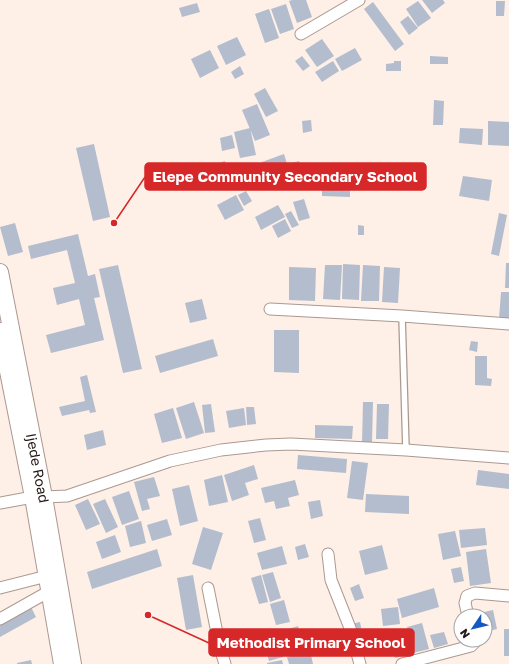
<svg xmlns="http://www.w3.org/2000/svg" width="509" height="664" viewBox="0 0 509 664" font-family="'Golos Text',sans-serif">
  <rect width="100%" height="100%" fill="#feefe7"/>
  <path fill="#b3bdcd" d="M292,0h14l6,17 -15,6 -8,-22z
    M422,0h21l2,3 -13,10z
    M418,1l13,17 -13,9 -12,-18z
    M496,1h9l-1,15h-8z
    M373,2l31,42 -9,7 -31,-42z
    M197,3l3,9 -18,5 -3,-9z
    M286,4l8,25 -14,5 -9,-25z
    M269,9l10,29 -14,5 -10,-29z
    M408,16l10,12 -9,7 -9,-13z
    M237,37l9,18 -20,10 -9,-19z
    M322,39l12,17 -17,11 -12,-17z
    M355,48l7,12 -20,11 -7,-12z
    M210,50l9,18 -19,10 -9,-19z
    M302,56l8,10 -7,5 -8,-10z
    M430,56l18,1v7h-18z
    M333,61l6,10 -17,11 -7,-10z
    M394,61h7v10h-15v-7l8,-1z
    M240,66l4,8 -9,5 -4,-7z
    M265,88l13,23 -12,6 -12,-23z
    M434,100l10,1 -1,24h-10z
    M257,104l13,31 -15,6 -13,-31z
    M311,120l1,11 -9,2 -1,-12z
    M488,121l21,1v24l-21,-1z
    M250,128l6,27 -16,3 -6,-26z
    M460,128l23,1 -1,16 -23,-2z
    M232,135l3,13 -13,3 -2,-13z
    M94,144l16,73 -17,4 -17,-73z
    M284,154l4,13 -22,7 -4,-12z
    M225,161l5,15 -7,2 -4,-15z
    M299,161l2,6 -8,2 -2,-6z
    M463,176l29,4 -3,21 -30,-5z
    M322,186l28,1v10l-28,-1z
    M246,191l6,10 -8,5 -6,-11z
    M236,195l8,15 -19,10 -8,-15z
    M304,199l6,19 -11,3 -6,-19z
    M278,205l7,12 -24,13 -6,-13z
    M291,211l8,14 -7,3 -7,-14z
    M499,213l8,2 -8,41 -8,-2z
    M285,219l6,12 -13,7 -6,-12z
    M15,223l8,29 -15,4 -8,-29z
    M358,225l6,1v9h-6z
    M78,234l10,42 7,-2 5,23 -6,1 10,42 -53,13 -5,-18 39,-10 -6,-26 -22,6 -4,-17 22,-5 -8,-33 -36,9 -3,-13z
    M506,263h3v25h-4z
    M343,264l17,1 -1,35 -17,-1z
    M118,265l24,104 -19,4 -24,-104z
    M325,265h17l-2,35 -17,-1z
    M363,265l17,1 -1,35h-18z
    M289,267l27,1 -1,33 -26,-1z
    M384,267l16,1 -2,35 -16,-1z
    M501,292h8v28l-10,-1z
    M202,299l5,20 -17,4 -5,-20z
    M274,330h25v43l-25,-1z
    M213,339l5,17 -58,17 -5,-17z
    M471,341l7,1 -1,10 -8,-2z
    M475,356h12v22l5,1 -1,7 -16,-1z
    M87,375l9,37 -6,1 -1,-3 -27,6 -3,-9 26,-6 -5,-24z
    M194,402l10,31 -18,6 -10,-31z
    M363,402h10l-1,41h-10z
    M211,404l4,28 -10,1 -3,-28z
    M377,404h12l-1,35h-12z
    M246,407h8l2,17 -9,1z
    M173,408l9,30 -20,5 -8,-29z
    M244,408l2,17 -17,3 -3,-17z
    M315,425l38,1 -1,13 -37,-1z
    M103,430l3,15 -19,5 -3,-15z
    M298,455l49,4 -1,14 -49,-4z
    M352,461l16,2 -5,37 -16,-2z
    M254,465l4,14 -13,4 4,12 -17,6 -8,-26z
    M478,470l31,4v15l-33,-4z
    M222,475l6,27 -19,4 -5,-26z
    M154,477l6,19 -13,3 3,10 -8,2 -8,-29z
    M295,480l4,15 -11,3 2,8 -14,3 -2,-8 -9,2 -4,-15z
    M189,485l9,36 -18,5 -8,-37z
    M129,491l10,28 -17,6 -10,-28z
    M366,494l43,2v18l-44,-2z
    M88,499l12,25 -14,6 -11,-25z
    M105,499l13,28 -12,6 -13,-29z
    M320,500l3,16 -12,3 -3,-17z
    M260,518l6,22 -12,3 -6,-22z
    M167,519l5,16 -20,6 -5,-16z
    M141,521l5,22 -16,4 -5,-21z
    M203,527l20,6 -12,37 -19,-6z
    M485,528l2,17 -26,3 -2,-18z
    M455,531l6,25 -18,4 -5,-26z
    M115,535l6,17 -19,7 -6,-17z
    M305,544l4,13 -11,3 -3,-13z
    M382,545l6,24 -23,6 -6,-24z
    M282,546l5,18 -25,6 -5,-17z
    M157,549l5,17 -70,23 -5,-17z
    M486,549l5,34 -21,3 -4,-34z
    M461,567l3,14 -10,2 -3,-14z
    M273,572l8,26 -11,4 -8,-27z
    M193,575l9,52 -16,3 -9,-52z
    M261,575l7,27 -9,2 -8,-26z
    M359,584l5,14 -9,3 -5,-13z
    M434,588l5,19 -37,11 -5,-19z
    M284,600l6,22 -14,3 -6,-21z
    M30,605l6,12 -36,20v-15z
    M398,607l2,17 -17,2 -2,-17z
    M493,610l4,19 -12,3v-16h-4l-1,-3z
    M360,622l3,15 -9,2 -3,-15z
    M422,623l7,26 -16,4 -6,-26z
    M298,626l6,21 -19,6 -7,-21z
    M504,629h5v27h-5z
    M405,630l6,24 -16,4 -6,-24z
    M444,632l4,12 -14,4 -4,-13z
    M277,639l6,18 -14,4 -5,-18z
    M310,651l3,13h-24l-2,-7z
    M31,660l1,4h-15v-1z
    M282,660l1,4h-16v-1z"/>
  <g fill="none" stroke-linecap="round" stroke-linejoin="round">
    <defs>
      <path id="lane" d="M402,316l4,134"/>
      <path id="street" d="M301,34l58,-34
        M270,309l132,7 107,8
        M44,497l23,-1 103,-35 51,-11 45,-5 25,-1 115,6 103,8
        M0,503l33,-6
        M328,554l3,26 19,48 10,36
        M0,588l47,-12
        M208,588l12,60 5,16
        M468,616l-3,-13 2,-7 8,-3 34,3
        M0,619l48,-27
        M402,664l69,-18 4,-4v-2"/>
      <path id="secondary" d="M0,272l44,225 29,167
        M0,331l33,166 29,167"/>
    </defs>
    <use href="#lane" stroke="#ab9990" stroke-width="8"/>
    <use href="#street" stroke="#ab9990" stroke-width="13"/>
    <use href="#secondary" stroke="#ab9990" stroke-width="18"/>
    <use href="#lane" stroke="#fff" stroke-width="5.5"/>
    <use href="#street" stroke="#fff" stroke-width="11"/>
    <use href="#secondary" stroke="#fff" stroke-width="16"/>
  </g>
  <g text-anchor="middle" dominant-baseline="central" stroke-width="3.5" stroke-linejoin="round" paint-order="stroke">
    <g font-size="14" fill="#211a17" stroke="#fff">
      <text transform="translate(38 468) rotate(79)">Ijede Road</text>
    </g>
  </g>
  <path fill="none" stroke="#d62828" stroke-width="1.5" d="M114 223L145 177M148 615L209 643"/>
  <g fill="#d62828" stroke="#fff" stroke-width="1.5">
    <circle cx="114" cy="223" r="4"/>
    <circle cx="148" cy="615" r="4"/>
  </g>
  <g fill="#d62828" stroke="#d62828" stroke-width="1.5">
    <rect x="145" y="163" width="281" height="27" rx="4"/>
    <rect x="209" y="629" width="205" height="27" rx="4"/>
  </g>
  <g font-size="15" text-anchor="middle" font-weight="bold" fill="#fff">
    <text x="285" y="182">Elepe Community Secondary School</text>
    <text x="311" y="648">Methodist Primary School</text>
  </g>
  <g transform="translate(473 628) rotate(235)"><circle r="19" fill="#ffffff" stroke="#a6a3a2"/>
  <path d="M0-3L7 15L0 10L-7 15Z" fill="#1358c3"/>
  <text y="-6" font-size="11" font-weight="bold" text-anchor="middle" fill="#211a17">N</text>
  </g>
</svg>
